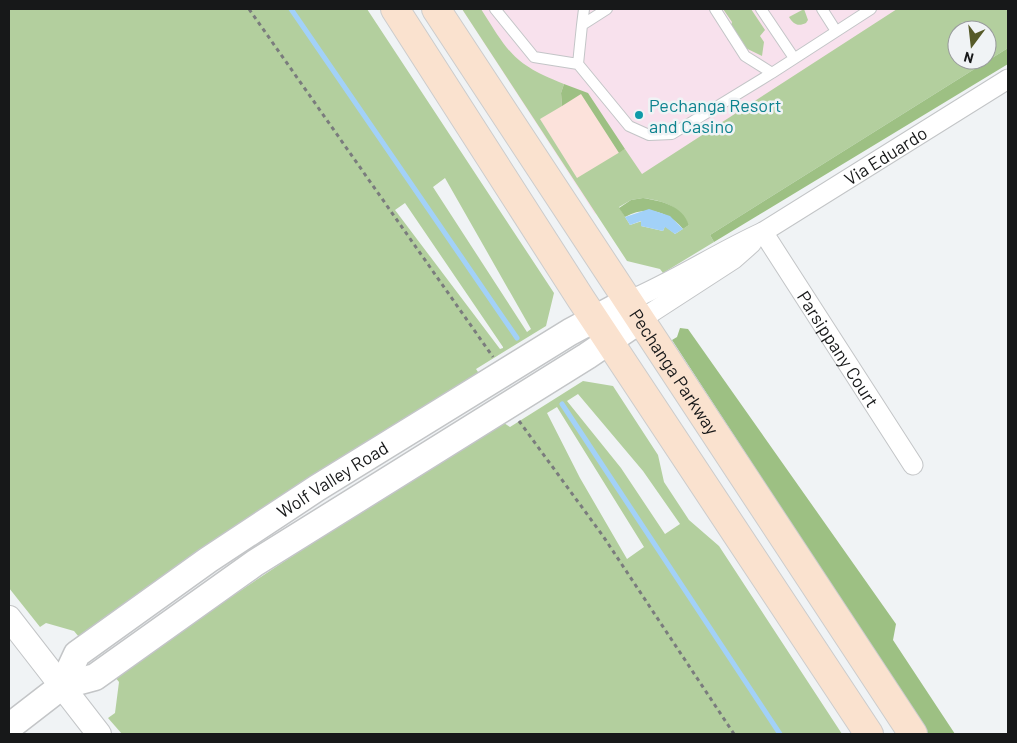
<svg xmlns="http://www.w3.org/2000/svg" width="1017" height="743" viewBox="0 0 1017 743" font-family="Barlow,sans-serif">
  <rect width="100%" height="100%" fill="#f0f3f5"/>
  <path fill="#f8e1ed" d="M462,9h447l-314,205z"/>
  <path fill="#fce2db" d="M581,93l38,60 -42,26 -37,-60z"/>
  <path fill="#b3cf9e" fill-rule="evenodd" d="M9,9h358l187,284 -8,33 -70,43 4,6 -254,157 -147,105 -5,-6 -28,-8 -6,4 -31,-39zM445,178l86,151 -4,3 -94,-145zM405,203l98,144v1l-3,1 -105,-139z
    M462,9h19c28,44 32,55 83,75l-3,9 1,13 -22,13 37,59 48,-29 17,25 255,-165h111v39l-298,187 4,7 -51,31 -3,-4 -33,-8zM957,30h30v30h-30zM643,198c21,3 36,8 46,27l-14,9 -10,-8 -2,5 -22,-5 1,-5 -12,4 -11,-18 12,-7z
    M723,9h28l14,21 -5,6 4,6 -2,14 -35,-17 5,-17z
    M804,9l4,11 -2,3c-8,4 -13,1 -17,-6z
    M583,381l30,5 45,69 6,27 25,38 30,26 123,188h-720l-14,-16 7,-5 4,-31 -4,-5c127,-91 256,-172 389,-254l6,4zM578,394l65,77 37,53 -15,10 -44,-66 -54,-67zM557,407l87,140 -17,12 -47,-81 -33,-65z"/>
  <path fill="#9dc083" d="M1008,48v16l-294,178 -4,-7z
    M564,84l24,9 37,56 -6,4 -38,-59 -19,12 -1,-13z
    M643,198c18,3 39,7 46,27l-6,4c-15,-18 -37,-24 -58,-12l-6,-9 12,-8z
    M680,328l8,1 208,295 -3,16 62,94h-27l-256,-394 5,-3z"/>
  <path fill="#a2d1f8" d="M649,209l21,7 13,13 -8,5 -10,-7 -2,4 -22,-5v-5l-11,4 -5,-8z"/>
  <g fill="none" stroke-linecap="round" stroke-linejoin="round">
    <path stroke="#a2d1f8" stroke-width="5" d="M291,9l226,329
      M562,404l218,330"/>
    <defs>
      <path id="service" d="M495,9l39,48 44,7 51,62 20,9 23,-1 100,-61
        M584,9l-2,16 25,-16
        M715,9l30,47 27,17 99,-64
        M761,9l33,49
        M822,9l14,22
        M578,64l4,-39"/>
      <g id="minor">
        <path id="s1" d="M763,232l150,233"/>
        <path id="s2" d="M628,301c47,-20 89,-48 135,-69l245,-153"/>
        <path d="M640,320l94,-61 18,-16"/>
      </g>
      <path id="tertiary" d="M9,618l90,116"/>
      <g id="secondary">
        <path id="s3" d="M62,686l15,-32 131,-94 109,-72 253,-156 58,-31"/>
        <path d="M9,727l53,-41 33,-9 160,-114 332,-207 53,-36"/>
      </g>
      <g id="primary">
        <path d="M395,9l186,290 288,435"/>
        <path id="s4" d="M436,9l477,725"/>
      </g>
    </defs>
    <use href="#service" stroke="#c3c5c7" stroke-width="12"/>
    <use href="#minor" stroke="#c3c5c7" stroke-width="21"/>
    <use href="#tertiary" stroke="#c3c5c7" stroke-width="26"/>
    <use href="#secondary" stroke="#c3c5c7" stroke-width="29"/>
    <use href="#primary" stroke="#ccc" stroke-width="30"/>
    <path stroke="#7a7c7d" stroke-width="3" stroke-dasharray="4 4" stroke-linecap="butt" d="M249,9l244,348
      M519,421l84,115 131,198"/>
    <use href="#service" stroke="#fff" stroke-width="10"/>
    <use href="#minor" stroke="#fff" stroke-width="19"/>
    <use href="#tertiary" stroke="#fff" stroke-width="24"/>
    <use href="#secondary" stroke="#fff" stroke-width="26"/>
    <use href="#primary" stroke="#fae2cf" stroke-width="28"/>
  </g>
  <circle fill="#0f9aa8" stroke="#f0f3f5" stroke-width="2" cx="639" cy="115" r="5"/>
  <g text-anchor="middle" dominant-baseline="central" stroke-width="5" stroke-linejoin="round" paint-order="stroke">
    <g font-size="18" fill="#0d838f" stroke="#f0f3f5" text-anchor="start">
      <text x="649" y="105">Pechanga Resort<tspan x="649" dy="21">and Casino</tspan></text>
    </g>
    <g font-size="18" fill="#171819" stroke="#f0f3f5">
      <text stroke="none"><textPath href="#s2" startOffset="296">Via Eduardo</textPath></text>
      <text stroke="none"><textPath href="#s1" startOffset="139">Parsippany Court</textPath></text>
      <text stroke="none"><textPath href="#s4" startOffset="434">Pechanga Parkway</textPath></text>
      <text stroke="none"><textPath href="#s3" startOffset="345">Wolf Valley Road</textPath></text>
    </g>
  </g>
  <rect width="1017" height="743" fill="none" stroke="#171819" stroke-width="20"/>
  <g transform="translate(972 45) rotate(195)"><circle r="24" fill="#f0f3f5" stroke="#999b9d"/>
  <path d="M0-4L9 19L0 12L-9 19Z" fill="#565a28"/>
  <text y="-8" font-size="14" font-weight="bold" text-anchor="middle" fill="#171819">N</text>
  </g>
</svg>
